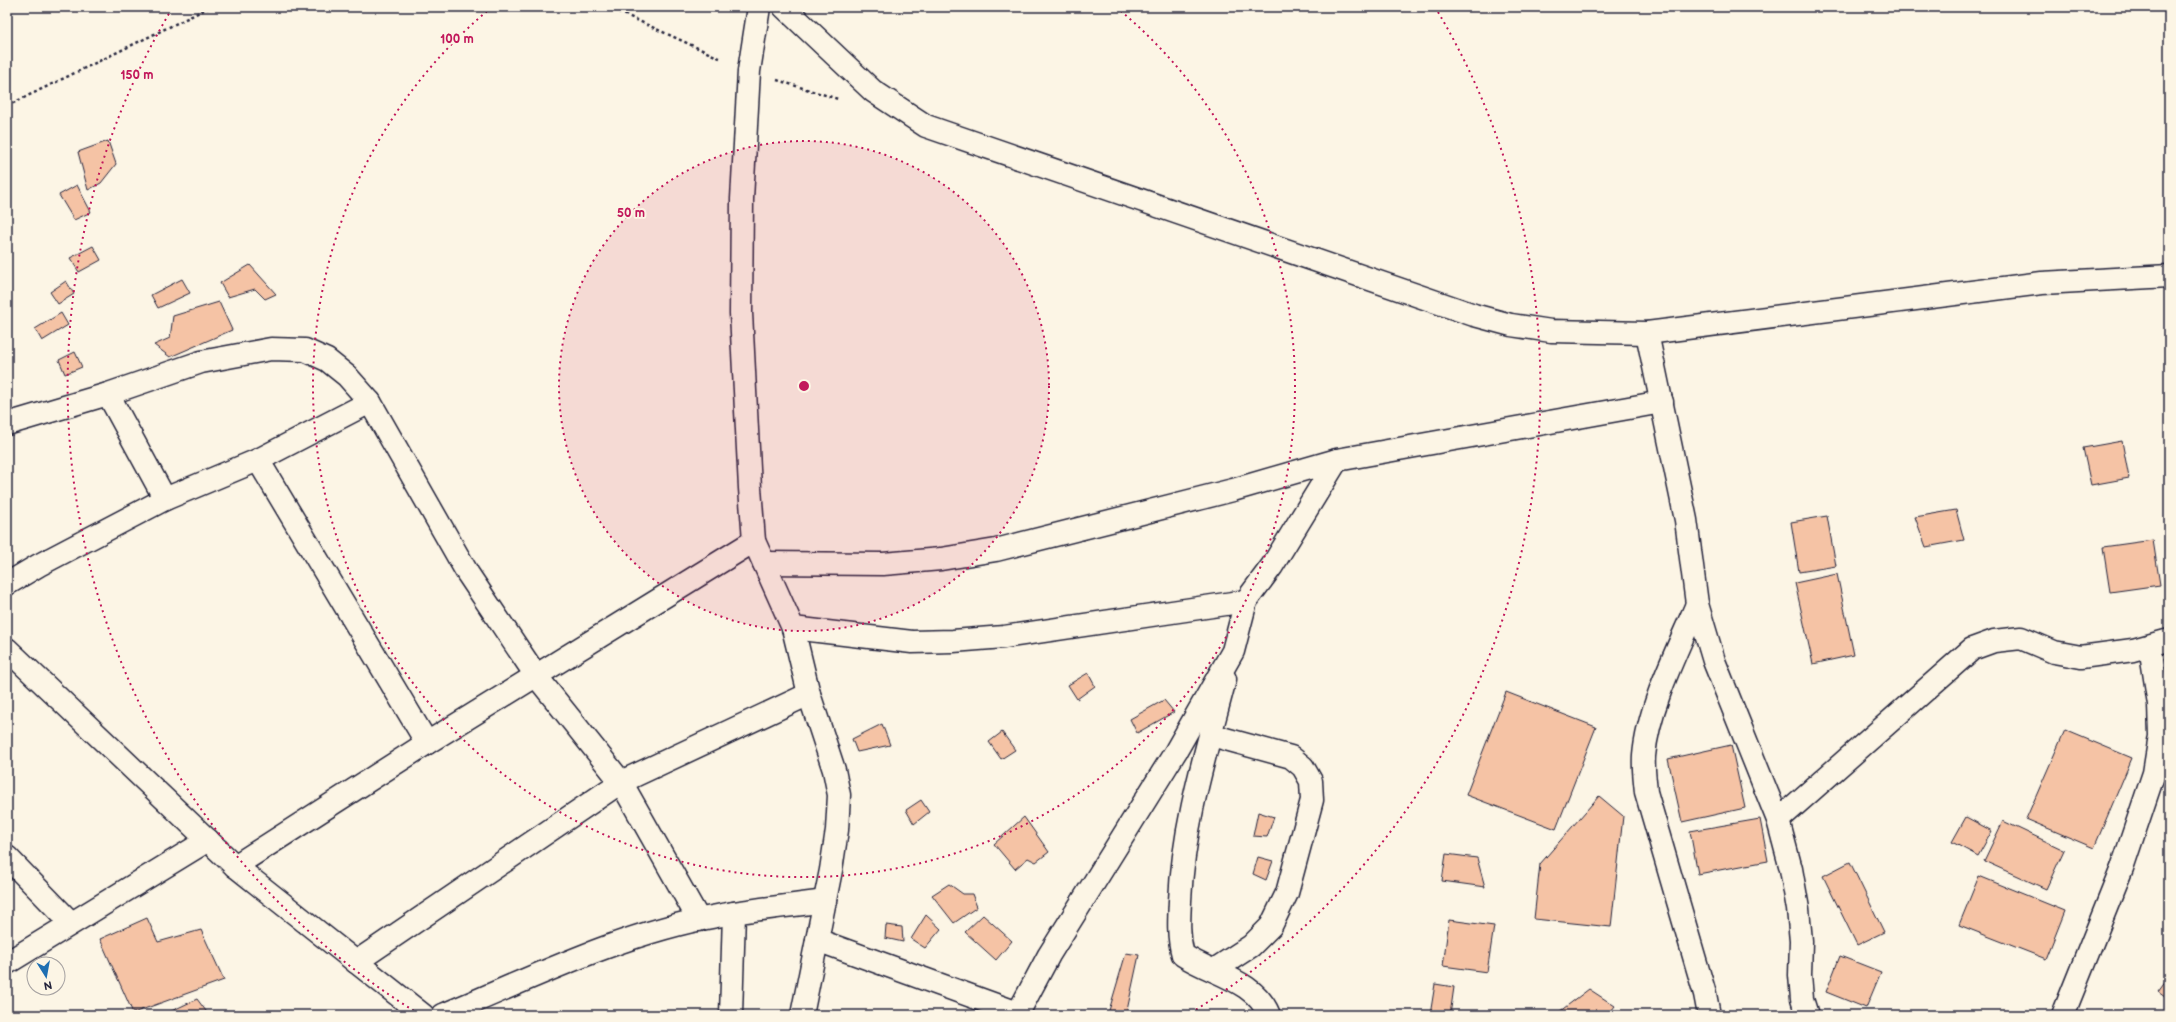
<svg xmlns="http://www.w3.org/2000/svg" width="2176" height="1022" viewBox="0 0 2176 1022" font-family="'Balsamiq Sans',sans-serif">
  <style>
    .building { fill: #f5c3a5; stroke: #22223b }
    .lines { fill: none; stroke-linecap: round; stroke-linejoin: round }
    .street-casing { stroke: #22223b; stroke-width: 25 }
    .path { stroke: #22223b; stroke-width: 2.5; stroke-dasharray: 3 3; stroke-linecap: butt }
    .street { stroke: #fcf5e5; stroke-width: 22 }
    .ring { fill: none; stroke: #c2185b; stroke-width: 2; stroke-dasharray: 2 4 }
    .centre { fill: #c2185b; stroke: #fcf5e5; stroke-width: 2 }
    .ring-label { font-size: 12px; text-anchor: middle; font-weight: bold; fill: #c2185b; stroke: #fcf5e5; stroke-width: 4; stroke-linejoin: round; paint-order: stroke }
  </style>
  <rect width="100%" height="100%" fill="#fcf5e5"/>
  <filter id="ink" filterUnits="userSpaceOnUse"><feTurbulence type="fractalNoise" baseFrequency=".025" numOctaves="2"/><feDisplacementMap in="SourceGraphic" scale="8" xChannelSelector="R" yChannelSelector="G"/><feConvolveMatrix kernelMatrix="1 2 1 2 8 2 1 2 1" color-interpolation-filters="sRGB"/></filter>
  <g filter="url(#ink)">
    <g class="building">
      <path d="M108,141L116,164L101,183L88,190L78,152Z"/>
      <path d="M77,185L91,212L74,220L59,195Z"/>
      <path d="M93,246L101,260L79,272L70,258Z"/>
      <path d="M250,265L276,294L265,299L255,289L228,297L220,283Z"/>
      <path d="M182,279L190,293L158,308L151,295Z"/>
      <path d="M66,281L74,294L58,304L50,292Z"/>
      <path d="M219,302L232,330L170,357L154,345L170,338L173,316Z"/>
      <path d="M61,313L68,325L42,341L35,329Z"/>
      <path d="M75,352L82,367L65,374L59,360Z"/>
      <path d="M2122,441L2129,478L2091,485L2083,448Z"/>
      <path d="M1956,510L1964,540L1926,547L1915,517Z"/>
      <path d="M1827,516L1836,566L1799,572L1791,522Z"/>
      <path d="M2153,540L2160,585L2110,592L2103,547Z"/>
      <path d="M1837,574L1854,655L1813,664L1795,583Z"/>
      <path d="M1088,673L1095,686L1077,699L1068,685Z"/>
      <path d="M1506,692L1596,727L1556,829L1466,795Z"/>
      <path d="M1164,700L1174,712L1137,733L1130,719Z"/>
      <path d="M882,724L890,745L857,752L852,739Z"/>
      <path d="M2065,730L2132,758L2094,848L2026,819Z"/>
      <path d="M1002,732L1015,750L1001,759L989,742Z"/>
      <path d="M1731,745L1745,808L1682,822L1668,759Z"/>
      <path d="M1599,796L1623,816L1611,927L1534,919L1540,864Z"/>
      <path d="M921,800L929,812L914,824L906,810Z"/>
      <path d="M1258,812L1274,817L1267,837L1253,836Z"/>
      <path d="M1024,817L1049,852L1036,862L1028,858L1015,869L994,844Z"/>
      <path d="M1966,817L1992,831L1978,856L1952,842Z"/>
      <path d="M1760,819L1768,861L1698,874L1690,831Z"/>
      <path d="M2003,821L2064,850L2046,889L1984,861Z"/>
      <path d="M1446,854L1477,858L1485,887L1442,881Z"/>
      <path d="M1258,857L1273,861L1266,880L1253,874Z"/>
      <path d="M1850,862L1884,932L1857,945L1823,876Z"/>
      <path d="M1979,876L2065,911L2046,959L1959,925Z"/>
      <path d="M949,884L963,894H972L977,907L954,923L932,895Z"/>
      <path d="M926,915L941,929L925,948L911,939Z"/>
      <path d="M983,915L1012,941L996,960L965,932Z"/>
      <path d="M147,918L158,942L201,930L224,980L133,1013L100,939Z"/>
      <path d="M1449,920L1494,926L1487,972L1443,966Z"/>
      <path d="M886,925L902,927L903,942L885,938Z"/>
      <path d="M1126,953L1139,955L1126,1015H1112L1108,1014Z"/>
      <path d="M1840,956L1881,972L1866,1008L1826,992Z"/>
      <path d="M2169,976V999L2158,991Z"/>
      <path d="M1435,984L1454,987L1450,1015H1430Z"/>
      <path d="M1589,989L1615,1006L1608,1015H1555Z"/>
      <path d="M197,999L209,1015H163Z"/>
    </g>
    <g class="lines">
      <g class="street-casing">
        <g id="street">
          <path d="M759,7L749,71L742,199L741,313L750,488L754,541L793,628L912,642L953,641L1004,637L1246,601"/>
          <path d="M784,7L873,91L926,126L1474,315L1511,325L1551,331L1647,333L2042,283L2169,276"/>
          <path d="M1647,333L1686,520L1697,604L1714,661L1778,820L1791,869L1798,909L1801,941L1800,975L1802,999L1807,1015"/>
          <path d="M108,394L165,499"/>
          <path d="M7,424L108,394L201,362L271,349L305,350L327,360L347,376L370,402"/>
          <path d="M258,460L427,743"/>
          <path d="M764,563L883,564L941,559L996,550L1233,490L1337,460L1662,402"/>
          <path d="M7,584L39,565L165,499L258,460L370,402L468,574L537,677L621,782L699,920"/>
          <path d="M1697,604C1678,649 1648,707 1644,756C1643,768 1645,780 1646,792L1705,994L1709,1015"/>
          <path d="M793,628L809,694L834,770L839,795L837,830L831,870L802,1015"/>
          <path d="M7,649L235,866L423,1015"/>
          <path d="M1225,679C1206,752 1183,825 1180,901C1179,920 1178,937 1183,955C1212,974 1255,980 1269,1015"/>
          <path d="M1211,735L1291,757L1303,767L1311,781L1312,800L1287,893L1271,926L1251,946L1214,970"/>
          <path d="M1778,820L1972,649L1994,641L2021,638L2054,652L2081,657L2133,650L2169,640"/>
          <path d="M7,857L71,923"/>
          <path d="M235,866L427,743L754,541"/>
          <path d="M817,940L1018,1013"/>
          <path d="M356,962L621,782L809,694"/>
          <path d="M7,963L208,840"/>
          <path d="M443,1015C532,978 622,933 717,916C752,909 789,906 825,901"/>
          <path d="M731,1015L734,913"/>
          <path d="M1017,1015L1049,955L1176,751L1233,651L1246,601L1272,566L1337,460"/>
          <path d="M2063,1015L2122,868L2154,773L2160,736L2159,704L2150,646"/>
        </g>
      </g>
      <g class="path">
        <path d="M608,7L722,59"/>
        <path d="M777,80L838,99"/>
        <path d="M7,106L210,7"/>
      </g>
      <use href="#street" class="street"/>
    </g>
  </g>
  <circle cx="804" cy="386" r="245" fill="#c2185b" fill-opacity=".12"/>
  <g class="ring">
    <circle cx="804" cy="386" r="245"/>
    <path d="M1116 7A491 491 0 1 1 492 7"/>
    <path d="M419 1014A736 736 0 0 1 170 12M1438 12A736 736 0 0 1 1189 1014"/>
  </g>
  <circle cx="804" cy="386" r="6" class="centre"/>
  <g class="ring-label">
    <text x="457" y="43">100 m</text>
    <text x="137" y="79">150 m</text>
    <text x="631" y="217">50 m</text>
  </g>
  <rect width="2176" height="1022" fill="none" stroke="#fcf5e5" stroke-width="24"/>
  <rect x="12" y="12" width="2152" height="998" fill="none" stroke="#22223b" stroke-width="1.5" filter="url(#ink)"/>
  <g transform="translate(46 976) rotate(169)"><circle r="19" fill="#fcf5e5" stroke="#a5a1a1"/>
  <path d="M0-3L7 15L0 10L-7 15Z" fill="#1f6fb2"/>
  <text y="-6" font-size="11" font-weight="bold" text-anchor="middle" fill="#22223b">N</text>
  </g>
</svg>
